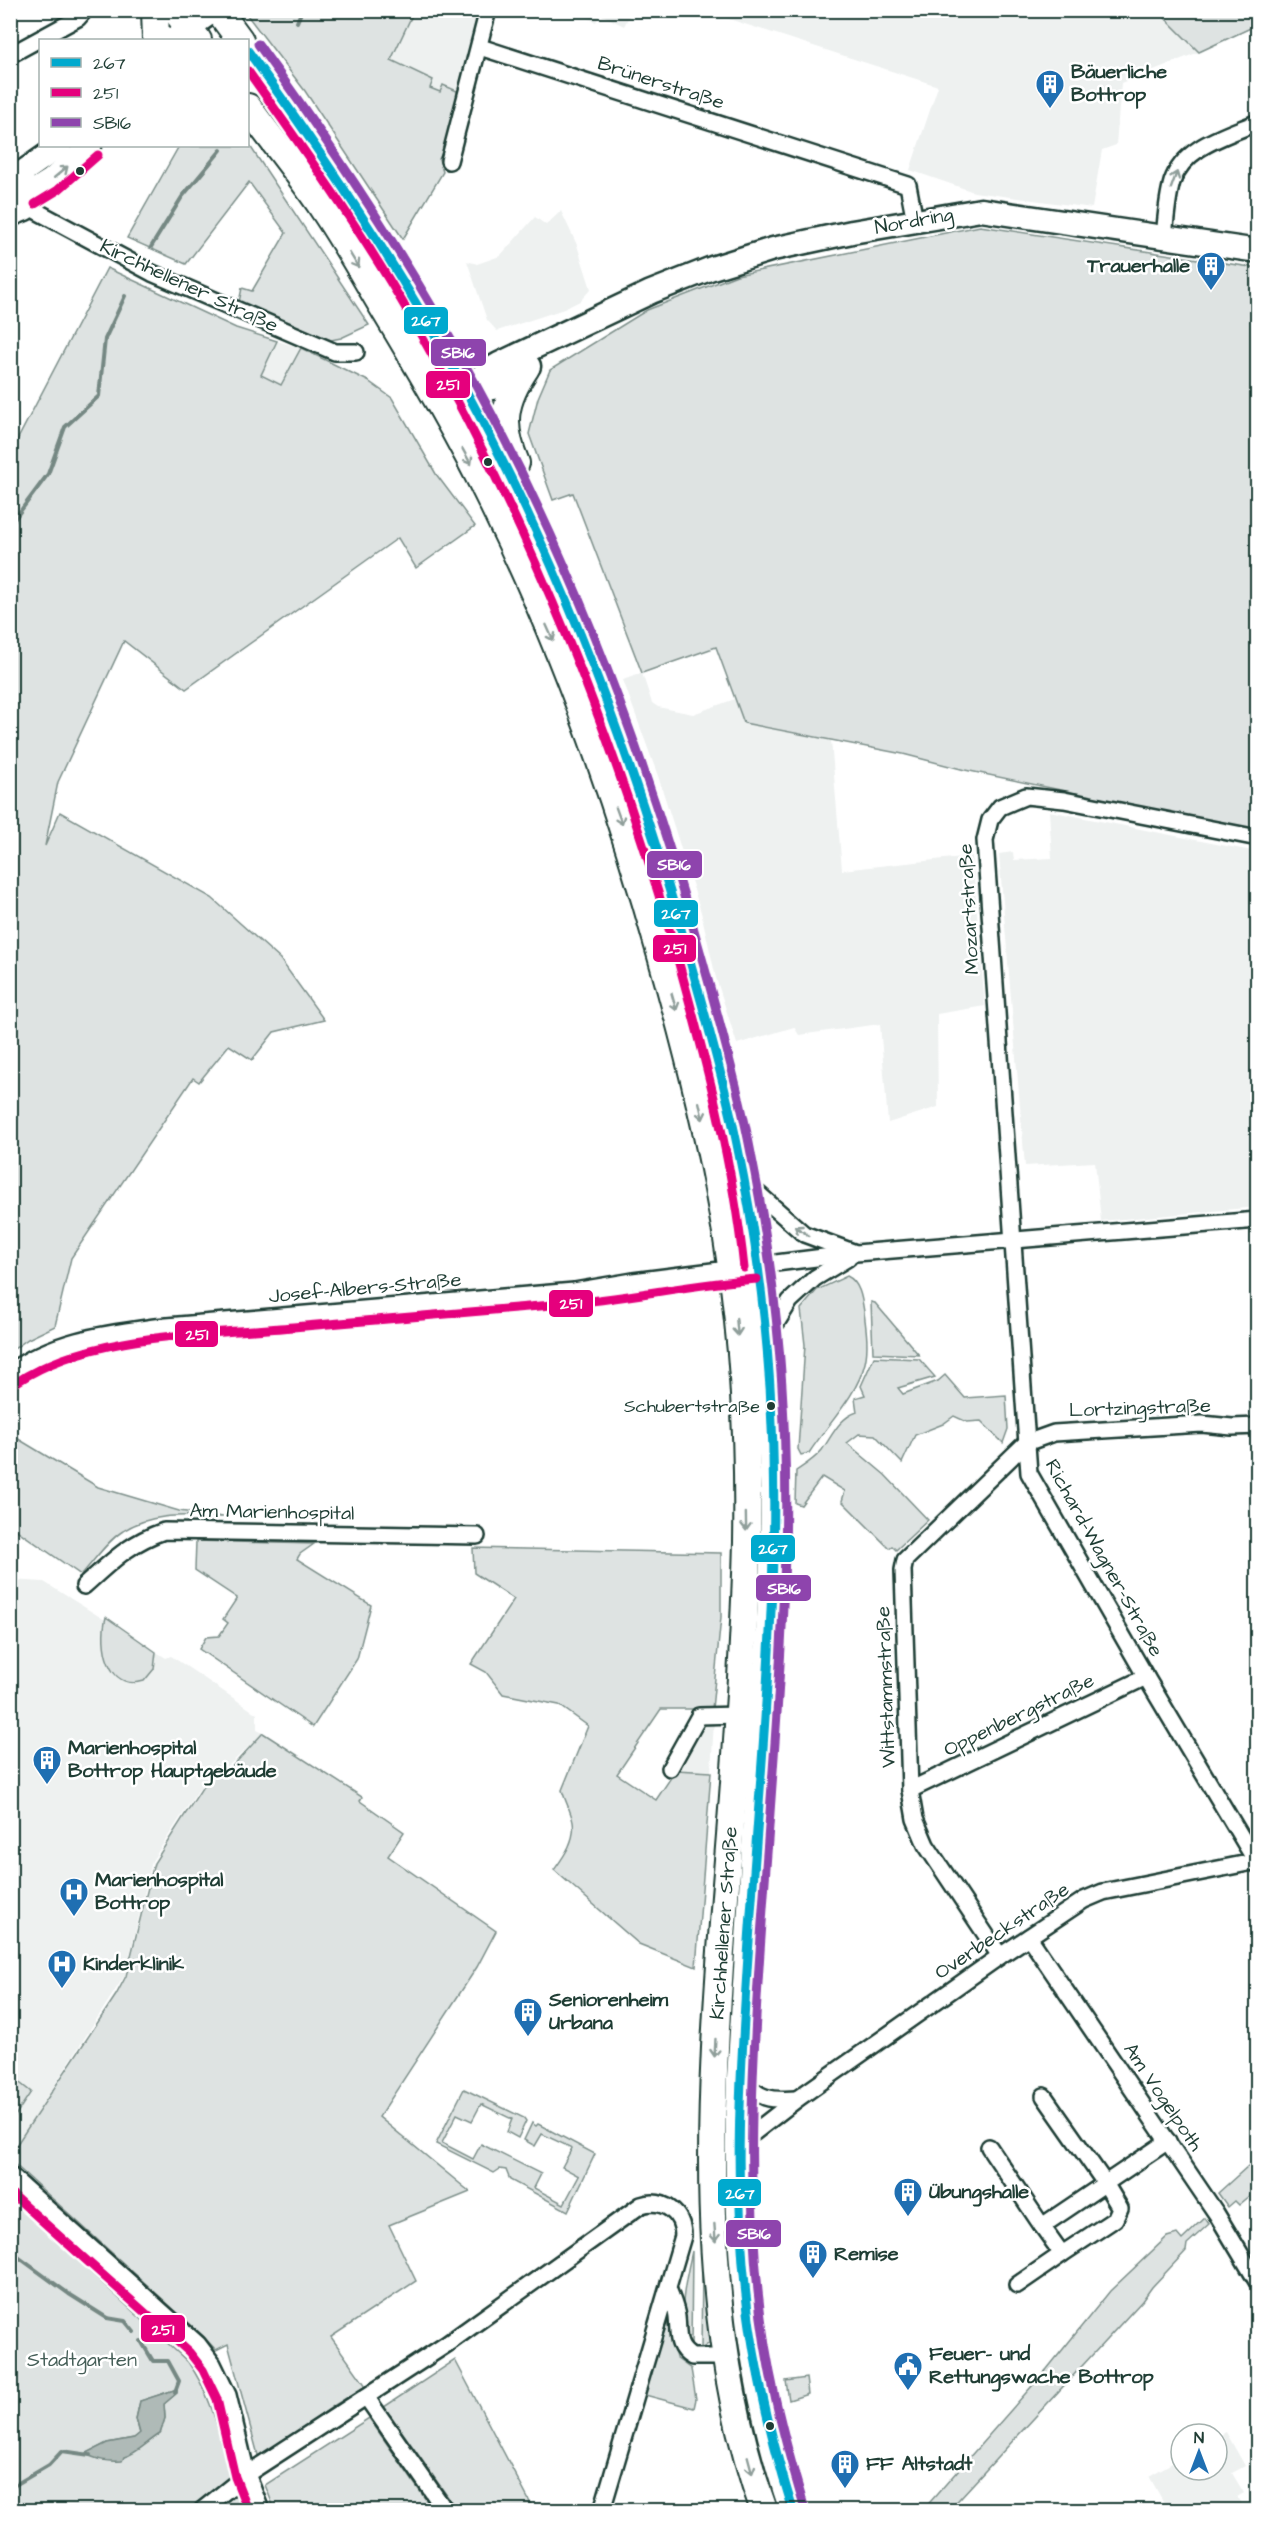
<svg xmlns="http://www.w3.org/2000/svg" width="1268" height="2521" viewBox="0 0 1268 2521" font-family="'Architects Daughter',sans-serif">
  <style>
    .built { fill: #eef1f0 }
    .green { fill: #dee3e2; stroke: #7e908b; stroke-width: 1.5; fill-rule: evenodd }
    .water { fill: #afbab7; stroke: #758883; stroke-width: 1.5 }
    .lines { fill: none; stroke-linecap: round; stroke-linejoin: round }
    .stream { stroke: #758883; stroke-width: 4 }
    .street-casing { stroke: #1f3d34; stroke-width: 20 }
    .secondary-casing { stroke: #1f3d34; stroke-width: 27 }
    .primary-casing { stroke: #1f3d34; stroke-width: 30 }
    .street { stroke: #fff; stroke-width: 15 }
    .secondary { stroke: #fff; stroke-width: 22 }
    .primary { stroke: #fff; stroke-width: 26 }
    .bus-1-casing { stroke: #fff; stroke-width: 14 }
    .bus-2-casing { stroke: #fff; stroke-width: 14 }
    .bus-3-casing { stroke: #fff; stroke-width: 14 }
    .bus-1 { stroke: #00a9ce; stroke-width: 9 }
    .bus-2 { stroke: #e5007d; stroke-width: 9 }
    .bus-3 { stroke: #8e44ad; stroke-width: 9 }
    .oneway { stroke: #8f9e9a }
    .bus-dot { fill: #1f3d34; stroke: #fff; stroke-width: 2 }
    .labels { text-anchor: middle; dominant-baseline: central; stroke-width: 5; stroke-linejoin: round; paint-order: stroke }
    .bus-label { font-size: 18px; fill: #1f3d34; stroke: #fff; text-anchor: end }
    .poi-label { font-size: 20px; font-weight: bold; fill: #1f3d34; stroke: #fff; text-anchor: start }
    .street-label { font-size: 20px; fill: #1f3d34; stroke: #fff }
    .park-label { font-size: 20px; fill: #455e57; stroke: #fff }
    .line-badge { stroke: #fff; stroke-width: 2 }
    .badge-label { font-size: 16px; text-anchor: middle; font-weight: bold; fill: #fff }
  </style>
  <rect width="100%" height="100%" fill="#fff"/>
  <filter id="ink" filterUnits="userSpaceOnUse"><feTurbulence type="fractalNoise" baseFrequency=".0167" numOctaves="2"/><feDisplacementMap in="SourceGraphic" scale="12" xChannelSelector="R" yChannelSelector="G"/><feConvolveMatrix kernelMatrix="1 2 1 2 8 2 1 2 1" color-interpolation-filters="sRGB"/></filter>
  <g filter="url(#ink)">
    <g class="built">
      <path d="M414,11H484L481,20H477L474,31L475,38L457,91L444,85L440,92L430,88L433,80L391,60Z"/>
      <path d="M572,11H632L624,26L600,14L596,22Z"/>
      <path d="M704,11H1158L1199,52L1121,83L1116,145L1102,150L1092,208L974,192L910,170L938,86Z"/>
      <path d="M561,211L577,245L591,289L580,301L564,309L497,331L487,320L467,261L477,264L500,256L535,217L546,225Z"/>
      <path d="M277,341L301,348L281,386L261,375Z"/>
      <path d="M642,673L652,703L658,707L693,714L735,699L744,723L831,740L842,870L972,856L985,1006L937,1014L938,1107L888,1123L880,1024L799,1035L794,1027L737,1044L716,978L701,912L658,776L623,680Z"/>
      <path d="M1049,811L1257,852V1207L1101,1221L1095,1162L1025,1166L999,854L1013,852L1014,860L1052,858Z"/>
      <path d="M11,1580L44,1582L166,1658L171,1656L257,1714V1730L263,1733L226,1768L216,1763L152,1861L125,1975L11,2153Z"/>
      <path d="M701,1721H714L711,1772L676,1770Z"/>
      <path d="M1226,2432L1245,2466L1232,2473L1244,2493L1237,2497L1245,2510H1168L1149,2476L1181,2458V2470H1217V2437Z"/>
    </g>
    <g class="green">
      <path d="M244,11H414L391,60L433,80L430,88L440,92L443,85L457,91V94L453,131L439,159L443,172L403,239L305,91Z"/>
      <path d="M1158,11H1257V25L1199,52Z"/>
      <path d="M248,143L369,325L341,338L331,340L239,302L242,288L252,291L286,233L249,182L186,264L127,238L179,146H248Z"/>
      <path d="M980,226L1257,268V831L965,770L903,754L744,723L716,647L642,673L573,493L553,500L529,434L538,398L550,370L647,310L737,275Z"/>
      <path d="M107,268L236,328L277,341L261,375L281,385L301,348L368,381L392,398L436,474L475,526L416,568L398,538L186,689L124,641L58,782L45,846L60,812L212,898L280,959L324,1020L274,1032L252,1060L229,1045L199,1082L193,1078L71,1258L55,1326L28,1339L11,1351V452Z"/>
      <path d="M847,1276C860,1282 862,1299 864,1312C866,1328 869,1347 865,1363C857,1396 827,1425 809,1453L801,1455L798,1449L805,1345L801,1309L817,1290Z"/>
      <path d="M871,1302L875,1303L919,1355L873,1353Z"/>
      <path d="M874,1357L919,1359L935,1377L898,1388L903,1394L938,1381L945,1375L965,1398L1006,1395L1008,1429L1003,1443L981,1421L967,1422L954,1416L943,1424L915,1435L902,1463L875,1435L859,1434L847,1443L885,1475L928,1520L896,1550L892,1546L889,1548L842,1501L845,1491L822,1477L801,1505L795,1503L796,1471C805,1465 815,1459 822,1450C832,1436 839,1418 857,1412L855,1398L865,1395L861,1386Z"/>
      <path d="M10,1434L98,1487L179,1511L223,1517C190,1516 153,1511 123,1531C107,1541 94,1561 81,1575L11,1526Z"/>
      <path d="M196,1541L314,1544L300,1554L297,1559L371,1605L357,1659L313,1727L199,1649L206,1637L219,1636L228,1623L223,1619L237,1598L195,1570Z"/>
      <path d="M473,1548L721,1553V1617L712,1709H661L617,1774L656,1800L676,1770L711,1772L696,1967L639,1944L554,1870C564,1856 576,1840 573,1822C571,1811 565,1801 562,1790L588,1726L559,1705L503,1694L486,1672L471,1664L514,1599L474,1573Z"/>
      <path d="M106,1617L156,1652L154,1669L144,1681C107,1692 99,1644 106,1617Z"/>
      <path d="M263,1733L362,1797L360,1801L404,1832L388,1856L496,1931L477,1967L379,2117L470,2192L389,2225L416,2281L331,2337L366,2386L335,2405L259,2459L228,2344L216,2350L202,2335L11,2161V2153L116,1995L126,1976L154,1863L216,1766L228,1771Z"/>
      <path d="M11,2076L31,2092L11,2122Z"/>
      <path d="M464,2089L524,2118L526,2121L518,2138L507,2132L512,2119L481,2104L472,2121L457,2114L442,2143L473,2159L481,2144L541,2174L534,2188L564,2204L579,2176L562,2167L572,2148L542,2134L535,2146L524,2140L532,2123L536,2126L538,2124L595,2154L568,2211L510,2180L506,2170L500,2169L494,2173L436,2144Z"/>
      <path d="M1257,2158V2190L1239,2205L1235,2201L1228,2207L1218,2193Z"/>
      <path d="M10,2198L188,2362C222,2410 220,2460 244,2510H11ZM177,2389V2393L164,2404L165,2418L160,2434L124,2457L86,2454L107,2443L134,2438L140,2434L136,2419L140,2401Z"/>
      <path d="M1205,2218L1209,2224L1187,2244L1186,2251L1152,2287L1142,2301L949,2510H923L1047,2369L1110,2291L1167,2237L1177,2234L1182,2240Z"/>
      <path d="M692,2251L691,2346C675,2321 686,2278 692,2251Z"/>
      <path d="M702,2271L711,2335V2342L701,2349Z"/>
      <path d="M667,2321L676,2358L691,2369L696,2399L694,2408L645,2395L659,2340Z"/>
      <path d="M455,2360L534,2510H457L391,2416L385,2414L381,2409Z"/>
      <path d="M806,2378L808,2394L789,2400L786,2381Z"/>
      <path d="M369,2418L433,2510H275L265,2485Z"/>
    </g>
    <path class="water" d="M177,2389V2393L164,2404L165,2418L160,2434C148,2441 137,2454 124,2457L122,2461C107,2462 98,2460 85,2454L107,2443L134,2438L140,2433L136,2419L140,2401Z"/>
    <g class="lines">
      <g class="stream">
        <path d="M297,22L302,10"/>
        <path d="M151,247L182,197L221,150"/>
        <path d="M10,525L48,474L65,427L99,396L105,339L125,296"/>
        <path d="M10,2251L69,2294L107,2318L125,2321L134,2332"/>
        <path d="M141,2341L153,2361H168L179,2381L175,2392"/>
        <path d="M10,2488L49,2465L62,2451L90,2455"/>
      </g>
      <g class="street-casing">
        <g id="street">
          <path d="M480,47L908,185L915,221"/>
          <path d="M10,55L78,18L85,10"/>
          <path d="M449,161L488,10"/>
          <path d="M27,206L152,273L335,352H356"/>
          <path d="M1164,237C1166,219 1167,199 1172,182C1184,146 1226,136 1258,122"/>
          <path d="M1258,838L1064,800L1026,796L1000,807L990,820L985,840L1029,1473L1146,1677L1258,1865"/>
          <path d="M745,1182L804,1234L853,1252"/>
          <path d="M765,1341L790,1301L815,1278L848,1258"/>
          <path d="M10,1372C53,1340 104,1334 155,1327L574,1291L633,1281L856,1253L1258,1220"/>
          <path d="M84,1586C111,1562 129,1543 164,1531L477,1536"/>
          <path d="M670,1768L699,1716L738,1715"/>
          <path d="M910,1790L1146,1677"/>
          <path d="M1029,1937L1216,2213L1258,2283"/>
          <path d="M1000,1956L926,1845L915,1819L910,1790L903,1570L905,1560L1026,1443L1054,1433L1202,1424L1232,1427L1258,1426"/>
          <path d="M740,2078C759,2099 770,2101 797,2099"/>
          <path d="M738,2145L797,2099L1000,1956L1084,1900L1103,1892L1258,1861"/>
          <path d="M989,2147L1042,2226L1168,2141"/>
          <path d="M10,2175L198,2344L213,2364L228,2395L247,2474L261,2510"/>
          <path d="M1042,2226L1062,2254L1115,2219L1120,2208L1105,2183L1044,2096"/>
          <path d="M1017,2285L1062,2254"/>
          <path d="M668,2288C671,2297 676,2307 677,2317C679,2334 675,2347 692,2357H727"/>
          <path d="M367,2398L445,2510"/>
          <path d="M202,2510L247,2474L447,2344L641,2205C664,2198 683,2213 683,2236L602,2510"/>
        </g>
      </g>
      <g class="secondary-casing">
        <g id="secondary">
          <path d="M171,40L215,10"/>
          <path d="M10,177L22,181L29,194L25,209L10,215"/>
          <path d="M14,178L60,146"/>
          <path d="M29,194L51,180L90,146"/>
          <path d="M465,391L492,388L529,366"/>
          <path d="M439,405L465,391L487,371L499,364L651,292L712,268L773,249L852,232L981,210L1258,251"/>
        </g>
      </g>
      <g class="primary-casing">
        <g id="primary">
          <path d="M155,10L156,40"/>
          <path d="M175,10L198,40"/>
          <path d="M218,10L240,40"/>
          <path d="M248,51C309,135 369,221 421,311C547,524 638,758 700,997C717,1060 735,1122 745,1186C760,1275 768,1364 772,1454C777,1543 769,1634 763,1723C755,1841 748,1960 740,2078C734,2224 745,2371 793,2510"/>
          <path d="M248,107C272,141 300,174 323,209C344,240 363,274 382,306C421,371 460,437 493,505C564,649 618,802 661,956C683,1033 703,1110 718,1189C741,1303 749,1426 747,1542C744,1660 735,1778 725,1896C710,2096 694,2318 764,2510"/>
          <path d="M516,463C500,425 503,402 526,368"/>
        </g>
      </g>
      <use href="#street" class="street"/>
      <use href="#secondary" class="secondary"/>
      <use href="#primary" class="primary"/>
      <g class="bus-1-casing">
        <path id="bus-1" d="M248,51C327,160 401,271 465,389C565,572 637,768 692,968C708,1026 725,1084 737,1144C765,1278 777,1420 773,1557C769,1695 756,1833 747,1971C740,2079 734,2187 746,2295C754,2369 771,2439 793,2510"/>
      </g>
      <g class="bus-2-casing">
        <g id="bus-2">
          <path d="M248,71C305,151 362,232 411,317C527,519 615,736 678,960C706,1061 733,1163 744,1268"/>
          <path d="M35,204L58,190L98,155"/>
          <path d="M17,1382C93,1332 205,1335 293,1327C383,1319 474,1312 564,1304C629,1298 692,1284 757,1279"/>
          <path d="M10,2192L189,2352L203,2370L217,2399L235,2477L248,2510"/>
        </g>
      </g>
      <g class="bus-3-casing">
        <path id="bus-3" d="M258,44C337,153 411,264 475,383C575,565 648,762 703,962C719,1020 736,1079 748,1138C776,1272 789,1414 785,1552C781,1690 768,1828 759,1967C752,2075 747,2182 758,2291C765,2365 783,2436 804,2506"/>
      </g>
      <use href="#bus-1" class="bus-1"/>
      <use href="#bus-2" class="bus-2"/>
      <use href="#bus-3" class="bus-3"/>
    </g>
    <defs><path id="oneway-shaft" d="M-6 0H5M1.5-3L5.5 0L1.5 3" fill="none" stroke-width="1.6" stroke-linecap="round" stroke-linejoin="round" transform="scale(1.5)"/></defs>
    <g class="oneway">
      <use href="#oneway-shaft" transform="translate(61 172) rotate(-40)"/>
      <use href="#oneway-shaft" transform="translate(1174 180) rotate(-70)"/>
      <use href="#oneway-shaft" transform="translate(354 260) rotate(59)"/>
      <use href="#oneway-shaft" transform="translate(467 457) rotate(61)"/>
      <use href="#oneway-shaft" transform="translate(550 633) rotate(66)"/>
      <use href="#oneway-shaft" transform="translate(619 816) rotate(70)"/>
      <use href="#oneway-shaft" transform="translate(674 1002) rotate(74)"/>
      <use href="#oneway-shaft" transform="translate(701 1111) rotate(78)"/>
      <use href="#oneway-shaft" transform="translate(802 1231) rotate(-147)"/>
      <use href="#oneway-shaft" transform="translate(737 1327) rotate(85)"/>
      <use href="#oneway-shaft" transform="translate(746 1522) rotate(89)"/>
      <use href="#oneway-shaft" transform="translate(715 2048) rotate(93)"/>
      <use href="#oneway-shaft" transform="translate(715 2233) rotate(86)"/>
      <use href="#oneway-shaft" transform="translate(750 2465) rotate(75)"/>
    </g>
  </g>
  <defs>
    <g id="building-pin" transform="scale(1.5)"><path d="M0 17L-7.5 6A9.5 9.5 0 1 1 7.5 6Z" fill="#1f6fb2" stroke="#fff"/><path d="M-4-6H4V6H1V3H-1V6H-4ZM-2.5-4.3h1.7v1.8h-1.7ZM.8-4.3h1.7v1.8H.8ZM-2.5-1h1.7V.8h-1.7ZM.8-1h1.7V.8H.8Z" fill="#fff"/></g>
    <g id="hospital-pin" transform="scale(1.5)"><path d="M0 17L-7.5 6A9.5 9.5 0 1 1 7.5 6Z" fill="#1f6fb2" stroke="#fff"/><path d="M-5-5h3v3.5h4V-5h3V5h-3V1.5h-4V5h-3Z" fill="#fff"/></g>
    <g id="civic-pin" transform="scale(1.5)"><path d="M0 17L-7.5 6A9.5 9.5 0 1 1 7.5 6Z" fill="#1f6fb2" stroke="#fff"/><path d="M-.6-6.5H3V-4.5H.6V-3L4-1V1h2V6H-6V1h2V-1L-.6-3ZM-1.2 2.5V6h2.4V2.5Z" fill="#fff"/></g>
  </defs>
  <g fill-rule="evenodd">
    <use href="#building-pin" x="1050" y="84"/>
    <use href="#building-pin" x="1211" y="266"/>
    <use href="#building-pin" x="47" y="1760"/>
    <use href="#hospital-pin" x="74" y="1892"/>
    <use href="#hospital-pin" x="62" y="1964"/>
    <use href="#building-pin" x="528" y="2012"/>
    <use href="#building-pin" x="908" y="2192"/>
    <use href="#building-pin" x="813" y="2254"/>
    <use href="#civic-pin" x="908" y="2366"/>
    <use href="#building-pin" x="845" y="2464"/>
  </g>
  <g class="bus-dot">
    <circle cx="80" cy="171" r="5"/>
    <circle cx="488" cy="462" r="5"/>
    <circle cx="771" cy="1406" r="5"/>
    <circle cx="770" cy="2426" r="5"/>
  </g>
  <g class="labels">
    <g class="bus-label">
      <text x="760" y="1406">Schubertstraße</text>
    </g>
    <g class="poi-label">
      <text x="1071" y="72">Bäuerliche<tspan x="1071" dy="23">Bottrop</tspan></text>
      <text x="1190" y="266" text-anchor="end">Trauerhalle</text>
      <text x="68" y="1748">Marienhospital<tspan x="68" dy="23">Bottrop Hauptgebäude</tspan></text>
      <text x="95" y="1880">Marienhospital<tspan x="95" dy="23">Bottrop</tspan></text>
      <text x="83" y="1964">Kinderklinik</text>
      <text x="549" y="2000">Seniorenheim<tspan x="549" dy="23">Urbana</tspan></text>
      <text x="929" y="2192">Übungshalle</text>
      <text x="834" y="2254">Remise</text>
      <text x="929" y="2354">Feuer- und<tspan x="929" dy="23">Rettungswache Bottrop</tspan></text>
      <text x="866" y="2464">FF Altstadt</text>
    </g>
    <g class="street-label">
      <text transform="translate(661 83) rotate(18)">Brünerstraße</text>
      <text transform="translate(914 221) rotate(-10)">Nordring</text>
      <text transform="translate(189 286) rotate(25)">Kirchhellener Straße</text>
      <text transform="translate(969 909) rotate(-93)">Mozartstraße</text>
      <text transform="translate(365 1288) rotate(-5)">Josef-Albers-Straße</text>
      <text transform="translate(1140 1408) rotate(-2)">Lortzingstraße</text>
      <text transform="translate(272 1512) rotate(1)">Am Marienhospital</text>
      <text transform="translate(1104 1558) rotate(61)">Richard-Wagner-Straße</text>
      <text transform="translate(886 1687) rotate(-92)">Wittstammstraße</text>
      <text transform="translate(1019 1715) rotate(-26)">Oppenbergstraße</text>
      <text transform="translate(724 1923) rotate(-86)">Kirchhellener Straße</text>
      <text transform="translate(1002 1931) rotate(-34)">Overbeckstraße</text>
      <text transform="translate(1163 2097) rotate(56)">Am Vogelpoth</text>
    </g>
    <g class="park-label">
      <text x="82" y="2360">Stadtgarten</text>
    </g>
  </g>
  <g class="line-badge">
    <rect x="403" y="306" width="46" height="29" rx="6" fill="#00a9ce"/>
    <rect x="430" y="338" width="57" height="29" rx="6" fill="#8e44ad"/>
    <rect x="425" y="370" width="46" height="29" rx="6" fill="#e5007d"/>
    <rect x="646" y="850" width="57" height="29" rx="6" fill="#8e44ad"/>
    <rect x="653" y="899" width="46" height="29" rx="6" fill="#00a9ce"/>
    <rect x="652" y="934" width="45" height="29" rx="6" fill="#e5007d"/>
    <rect x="548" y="1289" width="46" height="29" rx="6" fill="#e5007d"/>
    <rect x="174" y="1320" width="45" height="28" rx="6" fill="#e5007d"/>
    <rect x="750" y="1534" width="46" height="29" rx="6" fill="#00a9ce"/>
    <rect x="755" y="1574" width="57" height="28" rx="6" fill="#8e44ad"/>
    <rect x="717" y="2178" width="45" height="29" rx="6" fill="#00a9ce"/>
    <rect x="725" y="2219" width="57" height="29" rx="6" fill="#8e44ad"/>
    <rect x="140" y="2314" width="46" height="29" rx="6" fill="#e5007d"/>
  </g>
  <g class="badge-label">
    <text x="426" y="326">267</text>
    <text x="458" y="358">SB16</text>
    <text x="448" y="390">251</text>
    <text x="674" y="870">SB16</text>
    <text x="676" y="919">267</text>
    <text x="675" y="954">251</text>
    <text x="571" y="1309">251</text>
    <text x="197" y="1340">251</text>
    <text x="773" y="1554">267</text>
    <text x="784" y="1594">SB16</text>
    <text x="740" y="2199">267</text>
    <text x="754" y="2239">SB16</text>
    <text x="163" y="2335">251</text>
  </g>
  <rect width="1268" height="2521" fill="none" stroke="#fff" stroke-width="36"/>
  <rect x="18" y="18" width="1232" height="2485" fill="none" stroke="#1f3d34" stroke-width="2" filter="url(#ink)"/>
  <rect x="39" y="39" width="210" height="108" fill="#ffffff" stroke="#a5b1ae" stroke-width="1.5"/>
  <rect x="51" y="58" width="30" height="9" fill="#00a9ce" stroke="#a5b1ae" stroke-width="1.5"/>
  <text x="93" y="69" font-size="18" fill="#1f3d34">267</text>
  <rect x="51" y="88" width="30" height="9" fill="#e5007d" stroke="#a5b1ae" stroke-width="1.5"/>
  <text x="93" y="99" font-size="18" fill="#1f3d34">251</text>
  <rect x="51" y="118" width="30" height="9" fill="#8e44ad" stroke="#a5b1ae" stroke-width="1.5"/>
  <text x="93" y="129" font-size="18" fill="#1f3d34">SB16</text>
  <g transform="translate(1199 2452)"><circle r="28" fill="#ffffff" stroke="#a5b1ae" stroke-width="1.5"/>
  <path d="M0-4.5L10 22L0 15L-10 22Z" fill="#1f6fb2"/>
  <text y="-9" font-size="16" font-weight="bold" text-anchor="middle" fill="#1f3d34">N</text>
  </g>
</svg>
